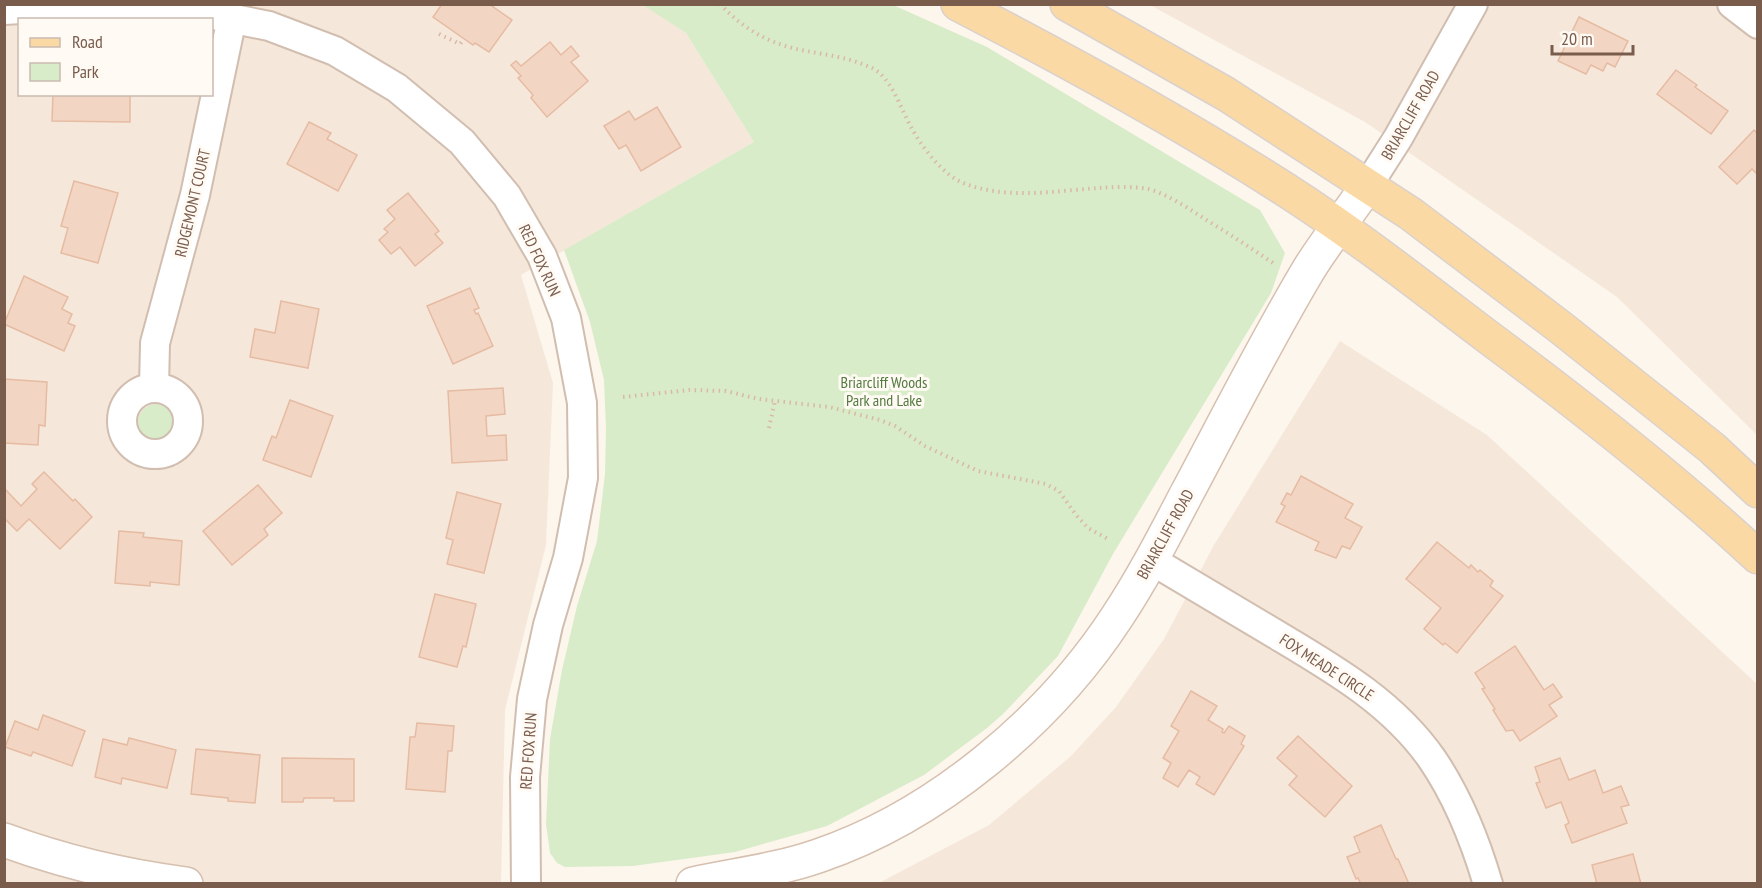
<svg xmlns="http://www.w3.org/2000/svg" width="1762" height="888" viewBox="0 0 1762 888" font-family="'PT Sans Narrow',sans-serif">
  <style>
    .residential { fill: #f5e8da; fill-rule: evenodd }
    .green { fill: #d8ecc9 }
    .building { fill: #f3d5c3; stroke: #e6bba3; stroke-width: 1.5 }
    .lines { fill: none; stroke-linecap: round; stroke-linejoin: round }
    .street-casing { stroke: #d1beb0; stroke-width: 32 }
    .secondary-casing { stroke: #d6c0b0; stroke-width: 36 }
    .primary-casing { stroke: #dad1cd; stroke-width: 36 }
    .path { stroke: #d9b8a5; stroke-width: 4; stroke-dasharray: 1.5 4.5; stroke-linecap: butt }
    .street { stroke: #fff; stroke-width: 28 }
    .secondary { stroke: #fff; stroke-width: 33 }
    .primary { stroke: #fbd9a5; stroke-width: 33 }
    .labels { text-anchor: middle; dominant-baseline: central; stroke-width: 6; stroke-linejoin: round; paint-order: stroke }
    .street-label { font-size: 16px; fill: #7a5c4d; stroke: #fffaf3 }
    .park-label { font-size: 16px; fill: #537a41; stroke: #fffaf3 }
  </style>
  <rect width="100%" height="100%" fill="#fdf6ec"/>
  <g class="residential">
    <path d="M643,4L686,33L754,142L521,275L553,383L546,545L505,710L501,883L5,884V5ZM20,20H212V94H20Z"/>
    <path d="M1150,5H1757V435L1617,297L1365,122Z"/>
    <path d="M1340,341L1487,435L1757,684V883L877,884L989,825L1070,757L1116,707L1164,639L1214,545Z"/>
  </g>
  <g class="green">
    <path d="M643,5H893L987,47L1260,210L1285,253L1271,293L1113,554L1058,656L1003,714L987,728L924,775L827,826L735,852L633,866L565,867L557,863L550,853L546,824L550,739L562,670L577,606L597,541L605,474L606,429L604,380L590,322L564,250L754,142L686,33Z"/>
    <circle cx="157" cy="423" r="19"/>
  </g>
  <g class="building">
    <path d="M442,4H489L512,20L489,52L475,43L473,45L433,17Z"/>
    <path d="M1579,17L1628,41L1615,67L1607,63L1603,71L1591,65L1586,74L1558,61Z"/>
    <path d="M550,42L561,55L571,46L579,56L571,62L588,81L547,117L531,98L533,95L518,78L521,76L511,65L516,61L521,66Z"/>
    <path d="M1676,70L1697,85L1695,87L1728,111L1711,134L1657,94Z"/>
    <path d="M53,94H130V122L52,121Z"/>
    <path d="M657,107L681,147L641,171L626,145L619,149L604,126L629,111L635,120Z"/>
    <path d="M309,122L331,133L327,139L357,155L338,191L287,164Z"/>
    <path d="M1754,130L1758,134V175L1752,169L1737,184L1719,167Z"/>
    <path d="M74,181L118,193L98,263L61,253L68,228L61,226Z"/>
    <path d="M408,193L439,231L435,234L443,243L415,266L400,247L391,254L379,240L388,232L384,229L395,219L387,210Z"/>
    <path d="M24,276L68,297L62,309L72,314L68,323L75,326L64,351L4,324Z"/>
    <path d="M470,288L479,308L474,310L476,314L478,313L493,346L453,364L427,306Z"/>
    <path d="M281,301L319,309L308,368L250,357L255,329L275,333Z"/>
    <path d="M4,379L47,382L45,426L39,425L38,445L4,443Z"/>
    <path d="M503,388L505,414L486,416L487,436L506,435L507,460L452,463L448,391Z"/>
    <path d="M290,400L333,416L311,477L263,460L272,436L276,438Z"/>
    <path d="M44,472L73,501L75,499L92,517L60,549L29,519L17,531L4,518V492L6,490L21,506L37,489L32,484Z"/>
    <path d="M1301,476L1353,504L1345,518L1362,527L1350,549L1342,546L1336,558L1315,550L1319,542L1276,522L1285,506L1281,504L1287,493L1291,495Z"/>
    <path d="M258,485L282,513L264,529L268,535L232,565L203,531Z"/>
    <path d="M457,492L501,504L484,573L447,564L453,540L446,538Z"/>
    <path d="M119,531L144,533L143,537L182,541L179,585L150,582V586L115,583Z"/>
    <path d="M1437,542L1469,568L1471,565L1478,572L1480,570L1493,581L1490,586L1503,596L1457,653L1445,643L1443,645L1424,629L1441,608L1406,579Z"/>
    <path d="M435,594L476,604L466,647L463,646L457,667L419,657Z"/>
    <path d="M1515,646L1544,690L1553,684L1562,697L1549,705L1557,716L1520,741L1513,730L1506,731L1493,710L1495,709L1482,689L1485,688L1475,673Z"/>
    <path d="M1191,691L1217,706L1208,720L1223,729L1222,732L1224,733L1229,726L1245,736L1241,744L1244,746L1214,795L1196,784L1200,777L1189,770L1178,787L1163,778L1171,763L1163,758L1179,731L1171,726Z"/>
    <path d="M43,715L85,731L72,766L33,752L31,756L5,747L15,721L38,730Z"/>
    <path d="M417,723L454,726L452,751H448L445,792L406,789L410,737H415Z"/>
    <path d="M1298,736L1352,786L1325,817L1289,785L1297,776L1277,758Z"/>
    <path d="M129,738L176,750L167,788L122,778L121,784L95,777L103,739L127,745Z"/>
    <path d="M196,749L260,755L255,803L228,801V798L191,794Z"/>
    <path d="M282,758L354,759V801H334V798H304L303,802H282Z"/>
    <path d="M1560,758L1569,780L1595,770L1603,793L1621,786L1629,805L1621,807L1627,823L1572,843L1565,825L1569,823L1561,802L1546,808L1536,783L1540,782L1535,767Z"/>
    <path d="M1381,825L1396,859H1398L1409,884H1361L1358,878L1356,879L1347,857L1360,852L1354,837Z"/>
    <path d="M1633,854L1641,884H1597L1592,865Z"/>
  </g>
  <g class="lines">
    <g class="street-casing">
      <g id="street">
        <path d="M1732,4L1758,24"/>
        <path d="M4,10L91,5L194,11L269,26L335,51L397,88L462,142L507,196L542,256L566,318L582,403L583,478L568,558L548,625L532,699L525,777L526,884"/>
        <path d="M1368,185L1398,138L1473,4"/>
        <circle cx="155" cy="421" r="33"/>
        <path d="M154,388L155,343L195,195L232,18"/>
        <path d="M1151,560C1193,585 1235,610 1277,635C1334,669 1393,703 1432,759C1458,797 1475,840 1488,884"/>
      </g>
    </g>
    <g class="secondary-casing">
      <g id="secondary">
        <path d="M4,840C64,862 123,876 186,884"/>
        <path d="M693,884C734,875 778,870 818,856C936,816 1049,721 1117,617C1143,578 1165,535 1187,493C1227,418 1266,341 1309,269C1327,240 1349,213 1368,185"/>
      </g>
    </g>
    <g class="primary-casing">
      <g id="primary">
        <path d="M958,4C1070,62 1180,122 1286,190C1356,235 1422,287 1488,337C1581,406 1673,478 1758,557"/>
        <path d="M1067,4L1226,94L1411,214L1560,327L1712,448L1758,491"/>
      </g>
    </g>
    <g class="path">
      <path d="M720,4C744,30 772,45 806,51C828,55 851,58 872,68C891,77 901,109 911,127C922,147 942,174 963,183C1006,200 1054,191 1098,188C1114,187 1133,186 1148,189C1170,195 1189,209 1208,221C1231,235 1254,250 1276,265"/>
      <path d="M439,34L460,44L464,39"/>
      <path d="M623,397L689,390L726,391L759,399L829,407L880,420L895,426L925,446L978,471L1046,484L1059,491L1076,515L1088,528L1110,540"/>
      <path d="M769,428L775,401"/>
    </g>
    <use href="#street" class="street"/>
    <use href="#secondary" class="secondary"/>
    <use href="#primary" class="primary"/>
  </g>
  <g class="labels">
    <g class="street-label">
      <text transform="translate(1410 115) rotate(-60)">BRIARCLIFF ROAD</text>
      <text transform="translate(192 203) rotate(-77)">RIDGEMONT COURT</text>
      <text transform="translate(540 260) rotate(65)">RED FOX RUN</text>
      <text transform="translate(1165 534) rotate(-61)">BRIARCLIFF ROAD</text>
      <text transform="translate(1327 667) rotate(33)">FOX MEADE CIRCLE</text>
      <text transform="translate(528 751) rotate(-86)">RED FOX RUN</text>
    </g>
    <g class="park-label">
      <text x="884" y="382">Briarcliff Woods<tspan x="884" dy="18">Park and Lake</tspan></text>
    </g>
  </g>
  <rect width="1762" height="888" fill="none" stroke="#7a5c4d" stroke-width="12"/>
  <rect x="18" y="18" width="195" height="78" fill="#fffaf3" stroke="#cabbb1" stroke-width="1.5"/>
  <rect x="30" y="38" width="30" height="9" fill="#fbd9a5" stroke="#cabbb1" stroke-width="1.5"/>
  <text x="72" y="48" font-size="18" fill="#7a5c4d">Road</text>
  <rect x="30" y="63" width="30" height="18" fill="#d8ecc9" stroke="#cabbb1" stroke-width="1.5"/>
  <text x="72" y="78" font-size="18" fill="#7a5c4d">Park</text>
  <path d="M1552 45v9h81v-9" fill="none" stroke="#7a5c4d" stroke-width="3"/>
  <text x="1561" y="45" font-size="18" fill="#7a5c4d" stroke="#fffaf3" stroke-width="4.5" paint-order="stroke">20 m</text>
</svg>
